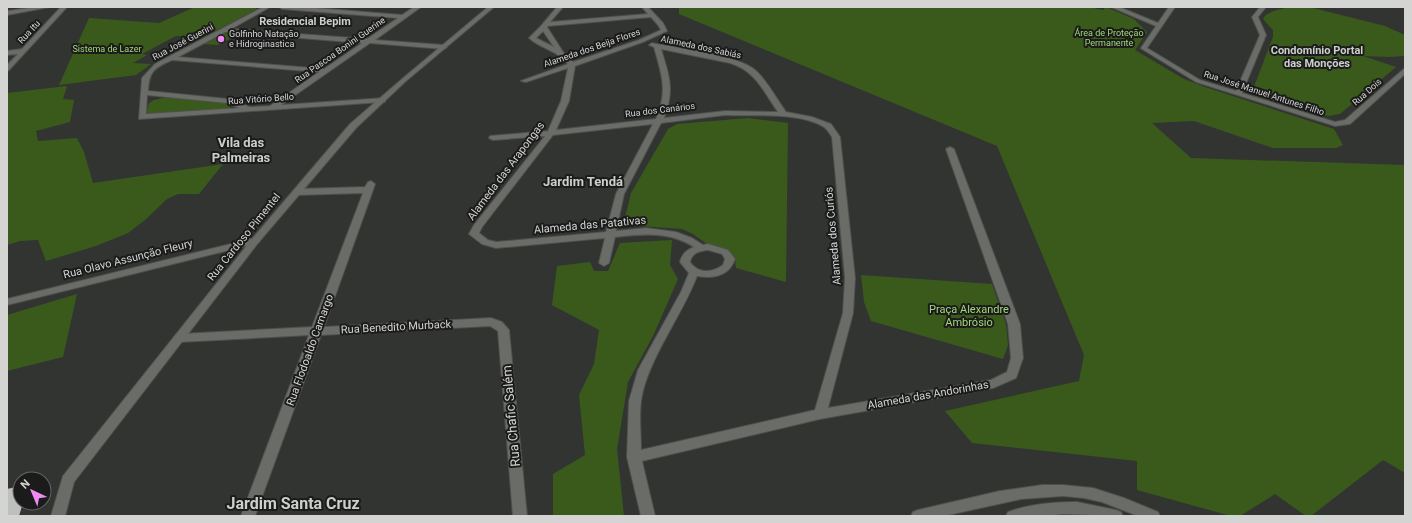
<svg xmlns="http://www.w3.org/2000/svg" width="1412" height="523" viewBox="0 0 1412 523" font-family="Roboto,sans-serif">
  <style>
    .green { fill: #3a5a1c }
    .building { fill: #bdc0bc }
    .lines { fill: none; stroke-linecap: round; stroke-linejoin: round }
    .minor-casing { stroke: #4e504d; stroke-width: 2 }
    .tertiary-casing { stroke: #4e504d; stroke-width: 2 }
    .secondary-casing { stroke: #4e504d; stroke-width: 2 }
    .minor { fill: #6a6c68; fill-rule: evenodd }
    .tertiary { fill: #6a6c68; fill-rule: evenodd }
    .secondary { fill: #6a6c68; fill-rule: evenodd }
    .poi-dot { fill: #f08bf5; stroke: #1a1b1a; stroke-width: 1.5 }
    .labels { text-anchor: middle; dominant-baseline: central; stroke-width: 4; stroke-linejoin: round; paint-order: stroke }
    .far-street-label { font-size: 9px; fill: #d4d5d3; stroke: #1a1b1a }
    .far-park-label { font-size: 9px; fill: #a3d879; stroke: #1a1b1a }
    .far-poi-label { font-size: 9px; fill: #d4d5d3; stroke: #1a1b1a; text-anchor: start }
    .far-quarter-label { font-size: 11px; font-weight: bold; fill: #cccfcb; stroke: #1a1b1a }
    .street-label { font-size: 11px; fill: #d4d5d3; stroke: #1a1b1a }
    .park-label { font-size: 11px; fill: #a3d879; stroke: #1a1b1a }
    .quarter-label { font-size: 13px; font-weight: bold; fill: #cccfcb; stroke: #1a1b1a }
    .near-street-label { font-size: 13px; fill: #d4d5d3; stroke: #1a1b1a }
    .near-quarter-label { font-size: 16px; font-weight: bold; fill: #cccfcb; stroke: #1a1b1a }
  </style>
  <rect width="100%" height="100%" fill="#323431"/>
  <g class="green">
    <path d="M195,7H254L257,9L202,38L176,36L142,54L147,55L133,63L151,64L136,75L59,85L89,18L159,23Z"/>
    <path d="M679,7H1089L1103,10L1106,7L1134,19L1147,32L1135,50L1184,79L1205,87L1334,129L1343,145L1336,148H1273L1194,121L1152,123L1191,158L1405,165V473L1383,460L1311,516H1306L1275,494L1240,516H1231L1137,490V461L972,443L945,411L1079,381L1084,355L997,146L679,14Z"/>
    <path d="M1290,7H1309L1385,26L1405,35V56L1389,57L1363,56L1396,67L1340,114L1328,116L1256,96L1252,92L1273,37V30L1263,19C1266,11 1282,9 1290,7Z"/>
    <path d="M223,33L239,34L218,45L203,44Z"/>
    <path d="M67,86L63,99L74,100L70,122L36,131L38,141L77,138L84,152L93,183L223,164L199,194H178L167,199L145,220L128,233L96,246L46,261L38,240L20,241L7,245V93Z"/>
    <path d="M167,97L228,103L230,105V107L229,109L148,115L146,114L149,103L154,100Z"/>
    <path d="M748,118L788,123L786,282L736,268L735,259L721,249L707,244L693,234L682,229L640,226L629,223L625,218L631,193L668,129L677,124Z"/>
    <path d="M672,240L670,265L678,279L653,336L628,382L617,449L624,516H553V474L585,455L579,395L594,364L599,330L552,305L557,266L590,262L594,271H608L620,243Z"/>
    <path d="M861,275L992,284L1006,324L1008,345L1003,359L871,321L864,302Z"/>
    <path d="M77,294L63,357L7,371V315Z"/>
  </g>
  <path class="building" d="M20,486V503H23L19,516H7V489Z"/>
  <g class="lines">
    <g class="minor-casing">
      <g id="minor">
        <path d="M36,7H50L7,15V11Z"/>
        <path d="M61,7H67L9,70L7,71V65L18,54L7,55V51L22,49Z"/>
        <path d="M263,7H270L231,29L367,39L398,18L282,9L279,7H303L402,15L414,7H421L375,40L444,45L447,47L444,49L370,43L281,105L385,98V102H382L139,119L142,78L155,64ZM225,32H226L362,43L324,69L178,57ZM172,60L319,72L270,106L250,107L228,99L148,91C149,71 154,68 172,60ZM147,95L227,103L239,108L146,114Z"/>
        <path d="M557,7H563L550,22L648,14L642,7H648L663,23L667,31L643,42L575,66L569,101L556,130L656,119C668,90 662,76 654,47L649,45L652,43C676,48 738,55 755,70C765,78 778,101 786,112L812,117L831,124L840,137L855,278L853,313L828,408L991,380L1007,372L1011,358L1008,324L946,149L950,147L954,149L1020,324L1023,358L1016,378L993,388L820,419L642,461L655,516H641L627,457L629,401L638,370L681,292L689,273L680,262C682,254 686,250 694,247C669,231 643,234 615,237L609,263L604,266L599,263L605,238L496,248L482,244L469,234L474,225L545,136L493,140L489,138L490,136L548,131L561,101L568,68L526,82L521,81L568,64C557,50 541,49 529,38L541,26ZM651,17L658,25L661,30L639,40L573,62L563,52L547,27L548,26ZM543,31L554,47L536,38ZM661,49L730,63C756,71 763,91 778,112L725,111L664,118C675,90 669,75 661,49ZM725,115C753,116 800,112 824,127C827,129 830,134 832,137L845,278L843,313L815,410L641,450C641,434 639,417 641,401C647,360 682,316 697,276C714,279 729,276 735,259L728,250L708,244L703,245L692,238L676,232L646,228L616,231L624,194L661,123ZM653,124L616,194L606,232L496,242L488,240L479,233L482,227L553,135ZM708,250L722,254L725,259L723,265C712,273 698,274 690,262C692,253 699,251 708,250Z"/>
        <path d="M1111,7H1119L1158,23L1169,7H1175L1147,48L1200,80L1236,91L1260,35L1252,17L1260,7H1266L1258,17L1266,35L1242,93L1335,122L1345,120L1405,68V74L1350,124L1335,126L1196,82L1142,49L1141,48L1156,26Z"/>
        <path d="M371,181L375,184L373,190L324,327L491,318L502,322L509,330L527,516H513L498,331L490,326L321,335L255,516H241L309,335L180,342L176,341L174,338L176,335L180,334L312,327L363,193L297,195L293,192L297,189L365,187L368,182Z"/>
        <path d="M255,238L258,239L260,241L258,243L7,305V299Z"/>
      </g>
    </g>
    <g class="tertiary-casing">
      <path id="tertiary" d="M488,7H494L406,81L356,128L258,243L74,482L65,516H51L63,476L252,239L350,124L402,79Z"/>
    </g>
    <g class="secondary-casing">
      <g id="secondary">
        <path d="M1042,485H1063L1093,488L1124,498L1158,512L1160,516H1138L1102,502L1084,498L1063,496L1021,499L944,516H911L913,512L918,510L1000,491Z"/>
        <path d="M1077,502L1116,510L1121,512L1123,516L1064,514L1043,516H1006L1008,512C1029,504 1054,502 1077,502Z"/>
      </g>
    </g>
    <use href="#minor" class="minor"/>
    <use href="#tertiary" class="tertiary"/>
    <use href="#secondary" class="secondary"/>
  </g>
  <circle class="poi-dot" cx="221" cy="39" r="4"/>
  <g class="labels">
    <g class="far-street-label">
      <text transform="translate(29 32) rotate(-47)">Rua Itu</text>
      <text transform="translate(183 42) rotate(-28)">Rua José Guerini</text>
      <text transform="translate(701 47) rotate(12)">Alameda dos Sabiás</text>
      <text transform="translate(592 48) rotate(-19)">Alameda dos Beija Flores</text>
      <text transform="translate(340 50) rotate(-35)">Rua Pascoa Bonini Guerine</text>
      <text transform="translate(1367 92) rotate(-42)">Rua Dois</text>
      <text transform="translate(1264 93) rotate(18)">Rua José Manuel Antunes Filho</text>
      <text transform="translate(261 99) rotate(-4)">Rua Vitório Bello</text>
      <text transform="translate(660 110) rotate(-7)">Rua dos Canários</text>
    </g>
    <g class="far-park-label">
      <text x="1109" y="33">Área de Proteção<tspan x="1109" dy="10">Permanente</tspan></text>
      <text x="107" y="49">Sistema de Lazer</text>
    </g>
    <g class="far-poi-label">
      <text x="229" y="34">Golfinho Natação<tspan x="229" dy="10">e Hidroginastica</tspan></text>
    </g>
    <g class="far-quarter-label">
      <text x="305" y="21">Residencial Bepim</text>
      <text x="1317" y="50">Condomínio Portal<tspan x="1317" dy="13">das Monções</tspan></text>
    </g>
    <g class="street-label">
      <text transform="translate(506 171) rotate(-53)">Alameda das Arapongas</text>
      <text transform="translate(590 225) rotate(-5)">Alameda das Patativas</text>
      <text transform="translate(833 236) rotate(-95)">Alameda dos Curiós</text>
      <text transform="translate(244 237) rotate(-51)">Rua Cardoso Pimentel</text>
      <text transform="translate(128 259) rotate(-14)">Rua Olavo Assunção Fleury</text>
      <text transform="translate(396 327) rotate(-3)">Rua Benedito Murback</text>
      <text transform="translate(310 350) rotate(-70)">Rua Flodoaldo Camargo</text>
      <text transform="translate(928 395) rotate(-10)">Alameda das Andorinhas</text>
    </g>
    <g class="park-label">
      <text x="969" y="309">Praça Alexandre<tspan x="969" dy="13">Ambrósio</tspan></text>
    </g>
    <g class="quarter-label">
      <text x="241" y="142">Vila das<tspan x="241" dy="15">Palmeiras</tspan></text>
      <text x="583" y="181">Jardim Tendá</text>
    </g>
    <g class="near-street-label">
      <text transform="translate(511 416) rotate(-95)">Rua Chafic Salém</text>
    </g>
    <g class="near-quarter-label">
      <text x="293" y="503">Jardim Santa Cruz</text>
    </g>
  </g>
  <rect width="1412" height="523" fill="none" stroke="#d4d5d3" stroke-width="16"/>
  <g transform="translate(32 491) rotate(316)"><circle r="19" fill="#1a1b1a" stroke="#646564"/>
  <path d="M0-3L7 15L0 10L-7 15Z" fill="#f08bf5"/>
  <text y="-6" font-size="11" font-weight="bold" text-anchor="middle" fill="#d4d5d3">N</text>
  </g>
</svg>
